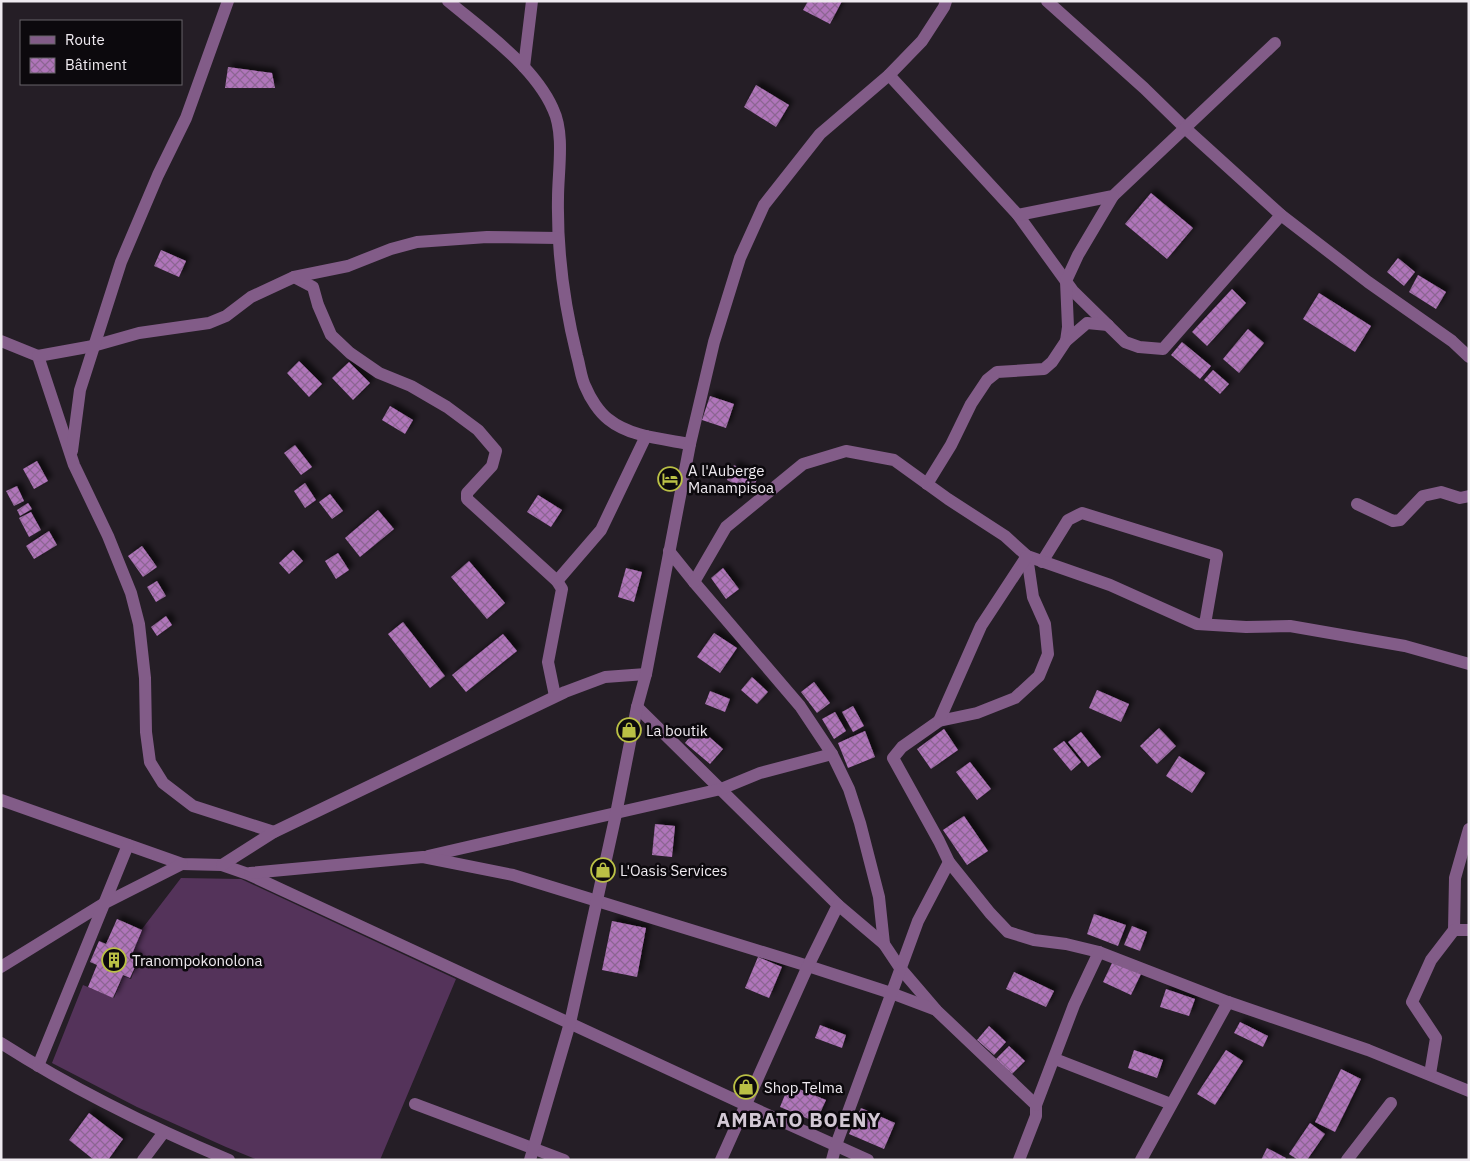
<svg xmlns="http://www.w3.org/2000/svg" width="1470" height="1161" viewBox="0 0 1470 1161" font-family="'IBM Plex Sans',sans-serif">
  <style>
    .pitch { fill: #54335a }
    .building { fill: url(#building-cross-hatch); filter: url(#shadow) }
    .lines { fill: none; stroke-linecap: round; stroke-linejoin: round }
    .minor { stroke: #825c88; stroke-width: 12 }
    .tertiary { stroke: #825c88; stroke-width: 12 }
    .labels { text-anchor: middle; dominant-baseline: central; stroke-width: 5; stroke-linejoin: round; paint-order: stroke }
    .poi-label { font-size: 15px; fill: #efeaf0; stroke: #0c090d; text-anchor: start }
    .district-label { font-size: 20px; font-weight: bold; letter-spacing: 1px; fill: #d2c8d4; stroke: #0c090d }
  </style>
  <defs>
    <pattern id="building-cross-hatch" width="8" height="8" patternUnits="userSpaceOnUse" patternTransform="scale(1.25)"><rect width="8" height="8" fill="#b075ba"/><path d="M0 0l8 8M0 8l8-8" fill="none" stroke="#8c6592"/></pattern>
    <filter id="shadow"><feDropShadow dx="4.5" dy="-4.5" stdDeviation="2.5" flood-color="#0009"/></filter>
  </defs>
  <rect width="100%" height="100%" fill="#251e26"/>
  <path class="pitch" d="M181,878L241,879L456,979L380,1160H258L226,1147L137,1107L52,1063L83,985L114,998L123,976L131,979L139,958L132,954L142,929Z"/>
  <g class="building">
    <path d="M808,1H842L830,24L803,10Z"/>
    <path d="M228,67L272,73L275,88H225Z"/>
    <path d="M756,85L789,105L776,127L744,107Z"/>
    <path d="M1151,193L1193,228L1167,259L1125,224Z"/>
    <path d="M161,250L186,261L179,277L154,266Z"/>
    <path d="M1398,258L1415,272L1404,286L1387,272Z"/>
    <path d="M1418,275L1446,292L1436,309L1409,292Z"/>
    <path d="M1232,289L1246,303L1207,346L1192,332Z"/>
    <path d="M1319,293L1371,326L1355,352L1303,319Z"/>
    <path d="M1248,329L1264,343L1239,373L1223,359Z"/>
    <path d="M1182,342L1211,366L1200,379L1171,355Z"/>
    <path d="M299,361L322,384L309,397L287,373Z"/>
    <path d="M349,362L370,383L353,400L332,378Z"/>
    <path d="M1213,370L1229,384L1220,394L1204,380Z"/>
    <path d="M710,396L734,404L726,428L702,420Z"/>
    <path d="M390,406L413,420L405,434L382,420Z"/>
    <path d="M295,445L312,467L301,475L284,453Z"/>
    <path d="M37,461L48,481L34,489L23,469Z"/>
    <path d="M734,465L758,477L751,492L727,480Z"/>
    <path d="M305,483L316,500L305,508L294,491Z"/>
    <path d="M17,486L24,501L14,506L6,491Z"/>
    <path d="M330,494L343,511L332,519L319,502Z"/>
    <path d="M538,495L562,510L551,527L527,512Z"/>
    <path d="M28,503L32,509L20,516L17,510Z"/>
    <path d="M378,510L394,529L360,557L345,538Z"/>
    <path d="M31,512L41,530L29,537L19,518Z"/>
    <path d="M49,531L57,545L34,559L26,546Z"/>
    <path d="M142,546L157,567L143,577L128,556Z"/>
    <path d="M293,550L303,561L289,574L279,563Z"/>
    <path d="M338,553L349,570L336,579L325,561Z"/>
    <path d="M469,561L505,603L487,619L451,577Z"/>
    <path d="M626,568L642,572L634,602L618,597Z"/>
    <path d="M723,568L739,589L726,599L711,578Z"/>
    <path d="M157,581L166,596L156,602L147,587Z"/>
    <path d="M166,616L172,625L157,636L151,627Z"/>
    <path d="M403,622L445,676L430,688L388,634Z"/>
    <path d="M714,633L737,648L720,673L697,657Z"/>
    <path d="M503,634L517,651L466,692L452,675Z"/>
    <path d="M752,677L768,692L757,704L741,690Z"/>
    <path d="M814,682L830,703L817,713L801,692Z"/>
    <path d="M1097,690L1129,704L1121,722L1089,708Z"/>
    <path d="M710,691L730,699L725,712L705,704Z"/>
    <path d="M853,706L864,726L853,732L842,712Z"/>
    <path d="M835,712L846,731L834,739L822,719Z"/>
    <path d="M698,727L723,749L710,764L685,743Z"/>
    <path d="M1159,728L1176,746L1157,764L1140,746Z"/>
    <path d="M944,729L958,750L931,769L917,749Z"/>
    <path d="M865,731L875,757L848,768L838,743Z"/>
    <path d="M1081,732L1101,757L1088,767L1068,742Z"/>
    <path d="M1064,741L1081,762L1071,771L1053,749Z"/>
    <path d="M1179,756L1205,773L1192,793L1166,776Z"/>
    <path d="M970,762L991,789L977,800L956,772Z"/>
    <path d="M964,816L988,851L967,865L943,830Z"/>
    <path d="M655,824L675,826L672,857L652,855Z"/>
    <path d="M1094,914L1126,925L1118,946L1087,934Z"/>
    <path d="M117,919L142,930L132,954L139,958L130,978L123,975L113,998L88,987L97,965L90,962L99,941L106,944Z"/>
    <path d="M612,921L646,928L637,977L602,970Z"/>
    <path d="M1132,926L1147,932L1140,951L1124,945Z"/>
    <path d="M758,957L782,967L769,998L745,988Z"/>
    <path d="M1113,961L1141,974L1131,995L1103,982Z"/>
    <path d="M1014,972L1054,991L1046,1007L1006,989Z"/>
    <path d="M1166,989L1195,999L1189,1016L1160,1007Z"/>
    <path d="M1240,1022L1268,1036L1263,1047L1234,1033Z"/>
    <path d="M820,1025L846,1035L842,1048L815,1038Z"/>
    <path d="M989,1026L1006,1042L994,1055L977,1040Z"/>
    <path d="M1009,1046L1025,1061L1012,1074L996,1059Z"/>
    <path d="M1134,1050L1163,1060L1157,1078L1128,1068Z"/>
    <path d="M1226,1050L1243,1061L1215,1105L1197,1094Z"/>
    <path d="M1341,1069L1361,1079L1335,1132L1315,1122Z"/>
    <path d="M789,1085L826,1100L816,1122L780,1107Z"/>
    <path d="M861,1108L895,1123L884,1149L849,1134Z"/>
    <path d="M89,1113L123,1139L108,1160H94L69,1140Z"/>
    <path d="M1310,1123L1325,1134L1307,1160H1298L1289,1154Z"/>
    <path d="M1267,1148L1286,1158L1285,1160H1261Z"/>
  </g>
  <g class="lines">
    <g class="minor">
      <path d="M448,1C484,31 534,66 553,109C565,134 558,171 558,198C557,251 564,304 577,356C580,366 581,379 586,388C590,398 599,412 608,419C630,437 663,439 690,444"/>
      <path d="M1047,1L1144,88L1185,128L1281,215L1368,282L1452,341L1469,357"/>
      <path d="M524,67L532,1"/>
      <path d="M889,75L1018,215L1073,291L1125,342L1139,347L1163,349L1281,215"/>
      <path d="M1018,215L1113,196L1275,43"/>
      <path d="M294,277L313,287L318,305L331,335L350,353L379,373L411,386L447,407L478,430L496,451L492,466L467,493V499L557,581L562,589L548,662L555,696"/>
      <path d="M1,341L38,356L74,465L108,536L131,593L139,624L145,678L146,732L150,762L163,783L193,806L274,832"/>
      <path d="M1066,341L1068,327L1066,281L1078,255L1113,196"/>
      <path d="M38,356L93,346L139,333L209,323L226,316L251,297L294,277L348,266L391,249L417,242L487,237L558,238"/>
      <path d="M72,451L80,390L121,262L158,175L186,118L228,1"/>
      <path d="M927,484L951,445L971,404L987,380L997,372L1044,369L1052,362L1066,341L1087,323L1108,325"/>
      <path d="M1357,504L1393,521L1400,520L1423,496L1441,492L1460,498L1469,496"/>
      <path d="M669,551L694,582L800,706L832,754L849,789L860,823L879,897L884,944"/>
      <path d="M1027,556L1033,597L1045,624L1048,654L1039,676L1015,698L977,713L939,721L902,747L893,758L939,841L949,862L990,913L1008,932L1034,940L1066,944L1099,952L1228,1002L1368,1050L1469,1091"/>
      <path d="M1042,562L1068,520L1082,513L1217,555L1205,624"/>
      <path d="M557,581L601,530L646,436"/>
      <path d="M694,582L726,527L803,464L846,451L894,460L948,499L1005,536L1027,556L1110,585L1197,624L1246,627L1290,626L1405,646L1469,664"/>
      <path d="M637,707L838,905L884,944L900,968L936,1010L1036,1105V1116L1019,1160"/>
      <path d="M939,721L981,626L1027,556"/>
      <path d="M1,800L182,864L222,865L248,874L746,1105L868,1160"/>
      <path d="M428,856L721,789L760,773L832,754"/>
      <path d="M222,865L274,832L565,692L605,677L646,674"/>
      <path d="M250,873L423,857L513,875L808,966L891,993L936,1010"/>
      <path d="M1454,930L1455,878L1469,829"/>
      <path d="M1,967L103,904L182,864"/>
      <path d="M1,1043C73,1089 150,1127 229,1160"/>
      <path d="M1055,1059L1171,1104"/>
      <path d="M38,1066L128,845"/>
      <path d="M1430,1074L1436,1038L1412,1002L1431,960L1454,930H1469"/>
      <path d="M415,1104L564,1160"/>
      <path d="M1036,1105L1074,1005L1099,952"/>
      <path d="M143,1160L164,1132"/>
      <path d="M721,1160L808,966L838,905"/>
      <path d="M832,1160L836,1145L918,921L949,862"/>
      <path d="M1141,1160L1228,1002"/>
      <path d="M1347,1160L1391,1103"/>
    </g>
    <path class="tertiary" d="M530,1160L570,1023L616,814L637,707L646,674L690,444L714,342L740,258L764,205L820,134L889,75L922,41L944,7L946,1"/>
  </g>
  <defs>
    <g id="hotel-ring" transform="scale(1.25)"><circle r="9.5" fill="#0c090d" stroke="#bac045" stroke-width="1.5"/><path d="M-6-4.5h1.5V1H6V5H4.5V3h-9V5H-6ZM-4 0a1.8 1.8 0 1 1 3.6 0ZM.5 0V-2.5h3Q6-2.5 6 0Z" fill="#bac045"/></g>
    <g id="shop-ring" transform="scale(1.25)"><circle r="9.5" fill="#0c090d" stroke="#bac045" stroke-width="1.5"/><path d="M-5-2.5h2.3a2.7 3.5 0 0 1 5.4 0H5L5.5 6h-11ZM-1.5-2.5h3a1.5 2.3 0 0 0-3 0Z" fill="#bac045"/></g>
    <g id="building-ring" transform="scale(1.25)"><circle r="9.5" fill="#0c090d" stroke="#bac045" stroke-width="1.5"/><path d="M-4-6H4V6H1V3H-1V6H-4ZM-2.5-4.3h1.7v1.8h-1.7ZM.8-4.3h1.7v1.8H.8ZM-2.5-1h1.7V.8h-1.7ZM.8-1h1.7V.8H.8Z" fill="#bac045"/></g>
  </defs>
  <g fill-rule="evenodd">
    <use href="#hotel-ring" x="670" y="479"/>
    <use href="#shop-ring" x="629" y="730"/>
    <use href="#shop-ring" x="603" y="870"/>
    <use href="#building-ring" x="114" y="960"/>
    <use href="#shop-ring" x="746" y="1087"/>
  </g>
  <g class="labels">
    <g class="poi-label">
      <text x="688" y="470">A l'Auberge<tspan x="688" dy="17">Manampisoa</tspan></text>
      <text x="646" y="730">La boutik</text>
      <text x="620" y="870">L'Oasis Services</text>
      <text x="132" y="960">Tranompokonolona</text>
      <text x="764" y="1087">Shop Telma</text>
    </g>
    <g class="district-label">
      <text x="799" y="1119">AMBATO BOENY</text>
    </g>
  </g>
  <rect width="1470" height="1161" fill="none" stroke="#efeaf0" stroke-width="5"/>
  <rect x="20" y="20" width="162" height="65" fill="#0c090d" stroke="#676368"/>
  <rect x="30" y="36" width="25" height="8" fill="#825c88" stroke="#676368"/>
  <text x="65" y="45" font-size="15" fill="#efeaf0">Route</text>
  <rect x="30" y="58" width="25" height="15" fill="url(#building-cross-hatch)" stroke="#676368"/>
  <text x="65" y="70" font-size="15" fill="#efeaf0">Bâtiment</text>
</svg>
